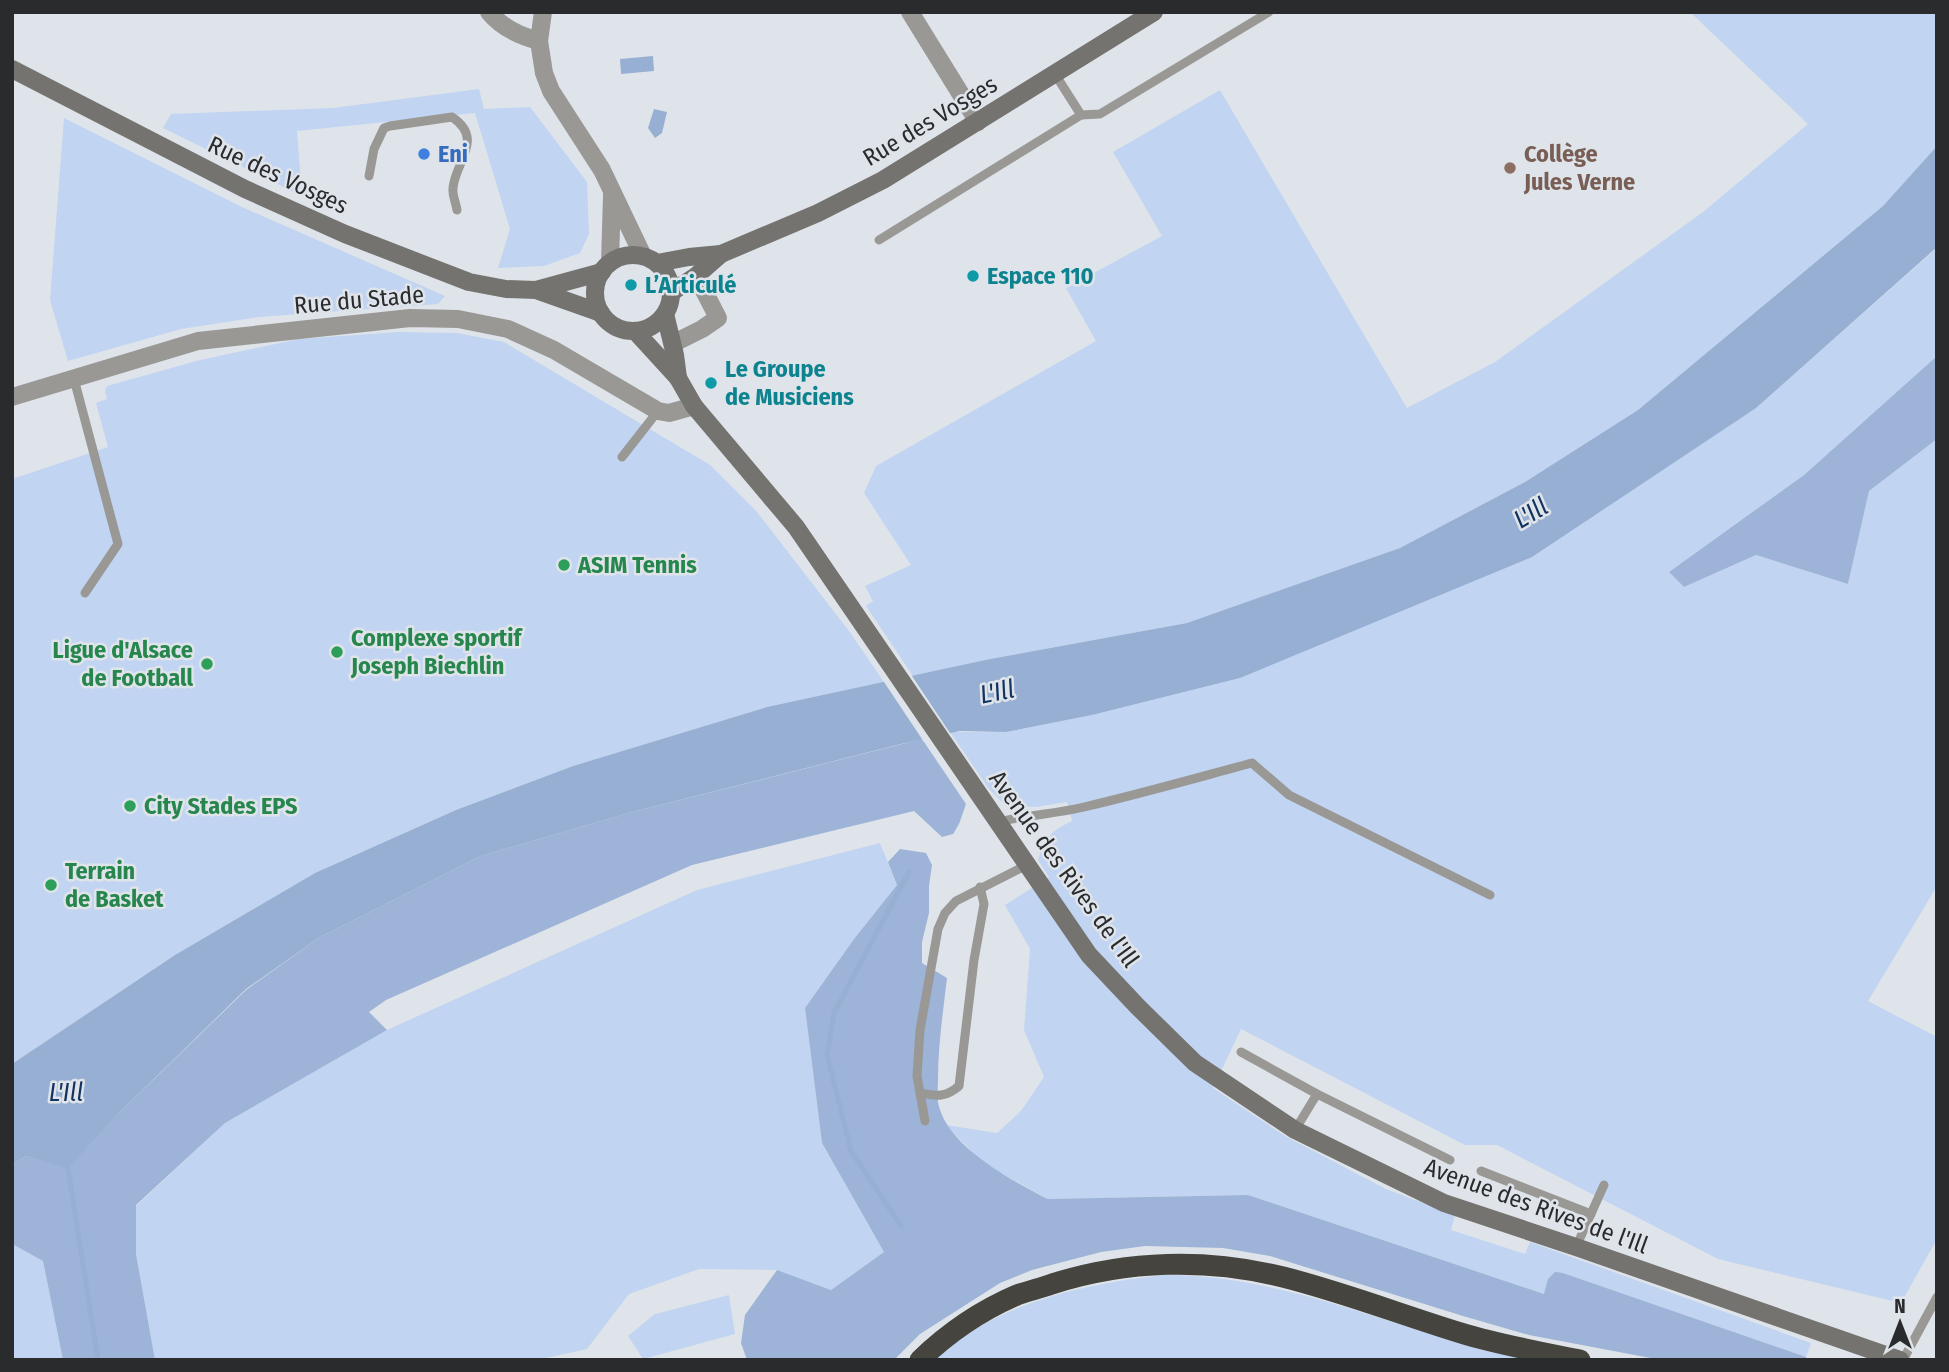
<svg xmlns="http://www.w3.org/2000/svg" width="1949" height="1372" viewBox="0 0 1949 1372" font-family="'Fira Sans Condensed',sans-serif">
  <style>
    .green { fill: #c1d4f1 }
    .forest { fill: #9db3d7 }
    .water { fill: #97afd2 }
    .pier { fill: #dfe4ea }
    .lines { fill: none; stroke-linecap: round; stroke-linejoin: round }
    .stream { stroke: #97afd2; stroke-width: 5 }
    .lane { stroke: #999895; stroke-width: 9 }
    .street { stroke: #999895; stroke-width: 18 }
    .secondary { stroke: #75736f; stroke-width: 18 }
    .highway { stroke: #46443e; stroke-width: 21 }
    .shop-dot { fill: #3f7fe0; stroke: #dfe4ea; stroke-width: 2.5 }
    .education-dot { fill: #8d6e63; stroke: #dfe4ea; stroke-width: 2.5 }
    .culture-dot { fill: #0f9aa8; stroke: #dfe4ea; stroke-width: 2.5 }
    .leisure-dot { fill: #2e9e5b; stroke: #dfe4ea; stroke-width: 2.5 }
    .labels { text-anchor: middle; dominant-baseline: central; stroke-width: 5; stroke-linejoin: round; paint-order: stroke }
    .street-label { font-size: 24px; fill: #292b2d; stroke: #dfe4ea }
    .shop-label { font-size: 24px; font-weight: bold; fill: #366cbe; stroke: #dfe4ea; text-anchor: start }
    .education-label { font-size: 24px; font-weight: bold; fill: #785e54; stroke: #dfe4ea; text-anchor: start }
    .culture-label { font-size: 24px; font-weight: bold; fill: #0d838f; stroke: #dfe4ea; text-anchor: start }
    .leisure-label { font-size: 24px; font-weight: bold; fill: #27864d; stroke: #dfe4ea; text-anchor: start }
    .water-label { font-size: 26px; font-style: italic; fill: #133460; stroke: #dfe4ea }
  </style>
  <rect width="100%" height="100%" fill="#dfe4ea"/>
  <g class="green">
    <path d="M1690,12H1937V146L1883,206L1638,410L1525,482L1400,548L1187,623L990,659L913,676L866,606L873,601L865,586L911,565L864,493L876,466L1096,341L1066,288L1162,236L1113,152L1220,90L1407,408L1495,362L1703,212L1808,124Z"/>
    <path d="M479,89L484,109L530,107L587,182L589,234L580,253L544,266L498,268L510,229L475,113L297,131L302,196L163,128L171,114L333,108Z"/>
    <path d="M64,118L242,207L445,296L438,304L259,317L181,329L68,361L50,300Z"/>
    <path d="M1937,248V356L1804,475L1669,572L1684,587L1756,555L1848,584L1869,491L1937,439V886L1868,1001L1937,1037V1239L1901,1303L1718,1259L1497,1145H1465L1241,1029L1213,1088L1285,1136L1386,1189L1455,1215L1451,1230L1525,1254L1530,1242L1811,1343L1806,1357L1563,1273L1544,1294L1248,1195L1048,1199L983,1163L946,1125L997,1133L1021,1111L1044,1077L1024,1030L1030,949L1005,905L1049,877L1038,860C1046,836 1050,832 1072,821L1067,802L1036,807L1006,806L989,789L950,732H1006L1092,715L1240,678L1756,408Z"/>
    <path d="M399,332L457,333L504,342L710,465L757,512L849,631L884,682L767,707L573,766L456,810L315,873L175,955L12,1064V479L108,447L96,403L107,399L105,391L107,386L200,360L299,339Z"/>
    <path d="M880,843L897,885L854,939L805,1008L822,1143L884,1252L831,1290L777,1270L699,1269L629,1294L587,1349L537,1360H155L136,1254V1206L225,1123L387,1030L697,890Z"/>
    <path d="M12,1244L43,1261L63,1360H12Z"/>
    <path d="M1166,1275C1259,1275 1344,1308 1432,1334C1468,1345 1506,1351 1542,1360H933C995,1303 1085,1283 1166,1275Z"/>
    <path d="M729,1295L735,1334L643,1359L628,1336L655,1314Z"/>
  </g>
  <g class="forest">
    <path d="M1937,356V439L1869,491L1848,584L1756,555L1684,587L1669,572L1804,475Z"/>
    <path d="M922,739L966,804L959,824L953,834L942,837L914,811L692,865L386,1000L369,1012L387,1030L225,1123L136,1205V1254L155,1360H63L43,1261L12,1244V1165L26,1156L68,1167L121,1111L246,990L320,937L481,856L625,814Z"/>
    <path d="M900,849L926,853L932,865L929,886V913L922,942V963L947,978C943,1012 938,1046 938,1080C938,1087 937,1095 938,1102C945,1145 1012,1181 1048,1199L1248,1195L1544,1294L1548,1279L1555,1272L1563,1273L1806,1357L1807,1360H1661L1529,1335L1463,1316L1270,1256L1223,1248L1145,1246L1101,1252L1032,1270L1000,1283L920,1334L894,1360H747L741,1343L745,1315L777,1270L831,1290L884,1252L822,1143L805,1008L854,939L897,885L888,862Z"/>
  </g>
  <g class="water">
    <path d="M653,56L654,71L621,74L620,59Z"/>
    <path d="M654,109L667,112L662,133L655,138L648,128Z"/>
    <path d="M1937,146L1936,248L1756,408L1532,557L1240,678L1092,715L1006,732L960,731L901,744L625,814L481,856L320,937L246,989L121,1111L68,1168L26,1156L12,1165V1064L175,955L315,873L456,810L573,766L767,707L990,659L1187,623L1400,548L1525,482L1638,410L1883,206Z"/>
  </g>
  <path class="pier" d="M910,673L952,736L924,742L882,679Z"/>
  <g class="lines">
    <g class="stream">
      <path d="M67,1162L98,1360"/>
      <path d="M901,1226L851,1151L827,1055L834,1013L909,872"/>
    </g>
    <g class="lane">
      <path d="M1055,74L1081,115L1100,114L1269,12"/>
      <path d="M369,176L374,149L384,128L390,126L452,117C485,139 455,162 453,188C452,195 456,203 457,210"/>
      <path d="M879,240L1081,115"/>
      <path d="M74,379L118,544L85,593"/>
      <path d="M622,457L658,411"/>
      <path d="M998,822C1026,815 1055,814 1084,807C1140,794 1196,778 1252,763L1289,795L1490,895"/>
      <path d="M1241,1052L1317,1094L1450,1160"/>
      <path d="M920,1093C937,1096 945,1098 959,1086L974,960L984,904L980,887"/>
      <path d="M925,1121L917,1076L920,1030L938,929L945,913L956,901L1027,865"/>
      <path d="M1295,1130L1317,1094"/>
      <path d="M1481,1171L1591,1214"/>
      <path d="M1576,1247L1604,1185"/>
      <path d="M1903,1360L1937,1297"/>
    </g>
    <g class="street">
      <path d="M489,12C502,28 520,36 539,41L544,73L551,91L602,170L643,256"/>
      <path d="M910,12L978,122"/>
      <path d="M539,41L543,12"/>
      <path d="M610,263L612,195"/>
      <path d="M678,341L702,329L718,318L700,283"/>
      <path d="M12,397L198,341L410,318L458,319L508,329L554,350L658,411L669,413L694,406"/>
    </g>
    <g class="secondary">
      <path d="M12,69L245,189L345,234L469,282L506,289L536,290L602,272"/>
      <circle cx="633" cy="293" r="38"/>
      <path d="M657,263L689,257L721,254L818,213L883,180L1154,12"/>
      <path d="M536,290L601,313"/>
      <path d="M672,292L696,276L721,254"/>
      <path d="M665,314L675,355L678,378"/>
      <path d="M635,331L678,378L694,406L796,527L1089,955L1138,1007L1195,1063L1295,1130L1444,1203L1576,1247L1900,1360"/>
    </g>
    <path class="highway" d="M920,1360C947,1334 982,1310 1017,1295C1028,1291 1041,1288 1052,1284C1127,1260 1207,1258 1283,1277C1343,1292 1402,1315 1461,1333C1500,1345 1540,1352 1580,1360"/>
  </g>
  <circle class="shop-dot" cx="424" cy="154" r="7"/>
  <circle class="education-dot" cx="1510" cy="168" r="7"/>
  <g class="culture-dot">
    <circle cx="973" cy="276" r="7"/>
    <circle cx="631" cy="285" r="7"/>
    <circle cx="711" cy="383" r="7"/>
  </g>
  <g class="leisure-dot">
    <circle cx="564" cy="565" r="7"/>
    <circle cx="337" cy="652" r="7"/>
    <circle cx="207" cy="664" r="7"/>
    <circle cx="130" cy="806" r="7"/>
    <circle cx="51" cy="885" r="7"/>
  </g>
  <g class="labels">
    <g class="street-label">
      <text transform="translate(930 121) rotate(-31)">Rue des Vosges</text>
      <text transform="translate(278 175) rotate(25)">Rue des Vosges</text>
      <text transform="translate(359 300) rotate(-5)">Rue du Stade</text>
      <text transform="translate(1064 869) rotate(54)">Avenue des Rives de l'Ill</text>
      <text transform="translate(1536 1206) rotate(20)">Avenue des Rives de l'Ill</text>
    </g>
    <g class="shop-label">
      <text x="438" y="154">Eni</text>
    </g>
    <g class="education-label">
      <text x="1524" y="154">Collège<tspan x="1524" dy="28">Jules Verne</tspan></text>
    </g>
    <g class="culture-label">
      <text x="987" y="276">Espace 110</text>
      <text x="645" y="285">L’Articulé</text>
      <text x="725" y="369">Le Groupe<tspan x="725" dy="28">de Musiciens</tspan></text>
    </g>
    <g class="leisure-label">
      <text x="578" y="565">ASIM Tennis</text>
      <text x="351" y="638">Complexe sportif<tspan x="351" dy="28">Joseph Biechlin</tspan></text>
      <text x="193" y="650" text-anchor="end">Ligue d'Alsace<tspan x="193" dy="28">de Football</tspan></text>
      <text x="144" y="806">City Stades EPS</text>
      <text x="65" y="871">Terrain<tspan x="65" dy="28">de Basket</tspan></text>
    </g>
    <g class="water-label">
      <text transform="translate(1531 513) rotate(-31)">L'Ill</text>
      <text transform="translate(997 692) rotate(-11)">L'Ill</text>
      <text x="66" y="1092">L'Ill</text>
    </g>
  </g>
  <rect width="1949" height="1372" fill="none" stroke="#292b2d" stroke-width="28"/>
  <g transform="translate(1900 1323)" stroke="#dfe4ea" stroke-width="5" paint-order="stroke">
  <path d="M0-5L12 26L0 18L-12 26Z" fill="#292b2d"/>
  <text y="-10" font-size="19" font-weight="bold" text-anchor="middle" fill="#292b2d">N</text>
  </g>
</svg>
